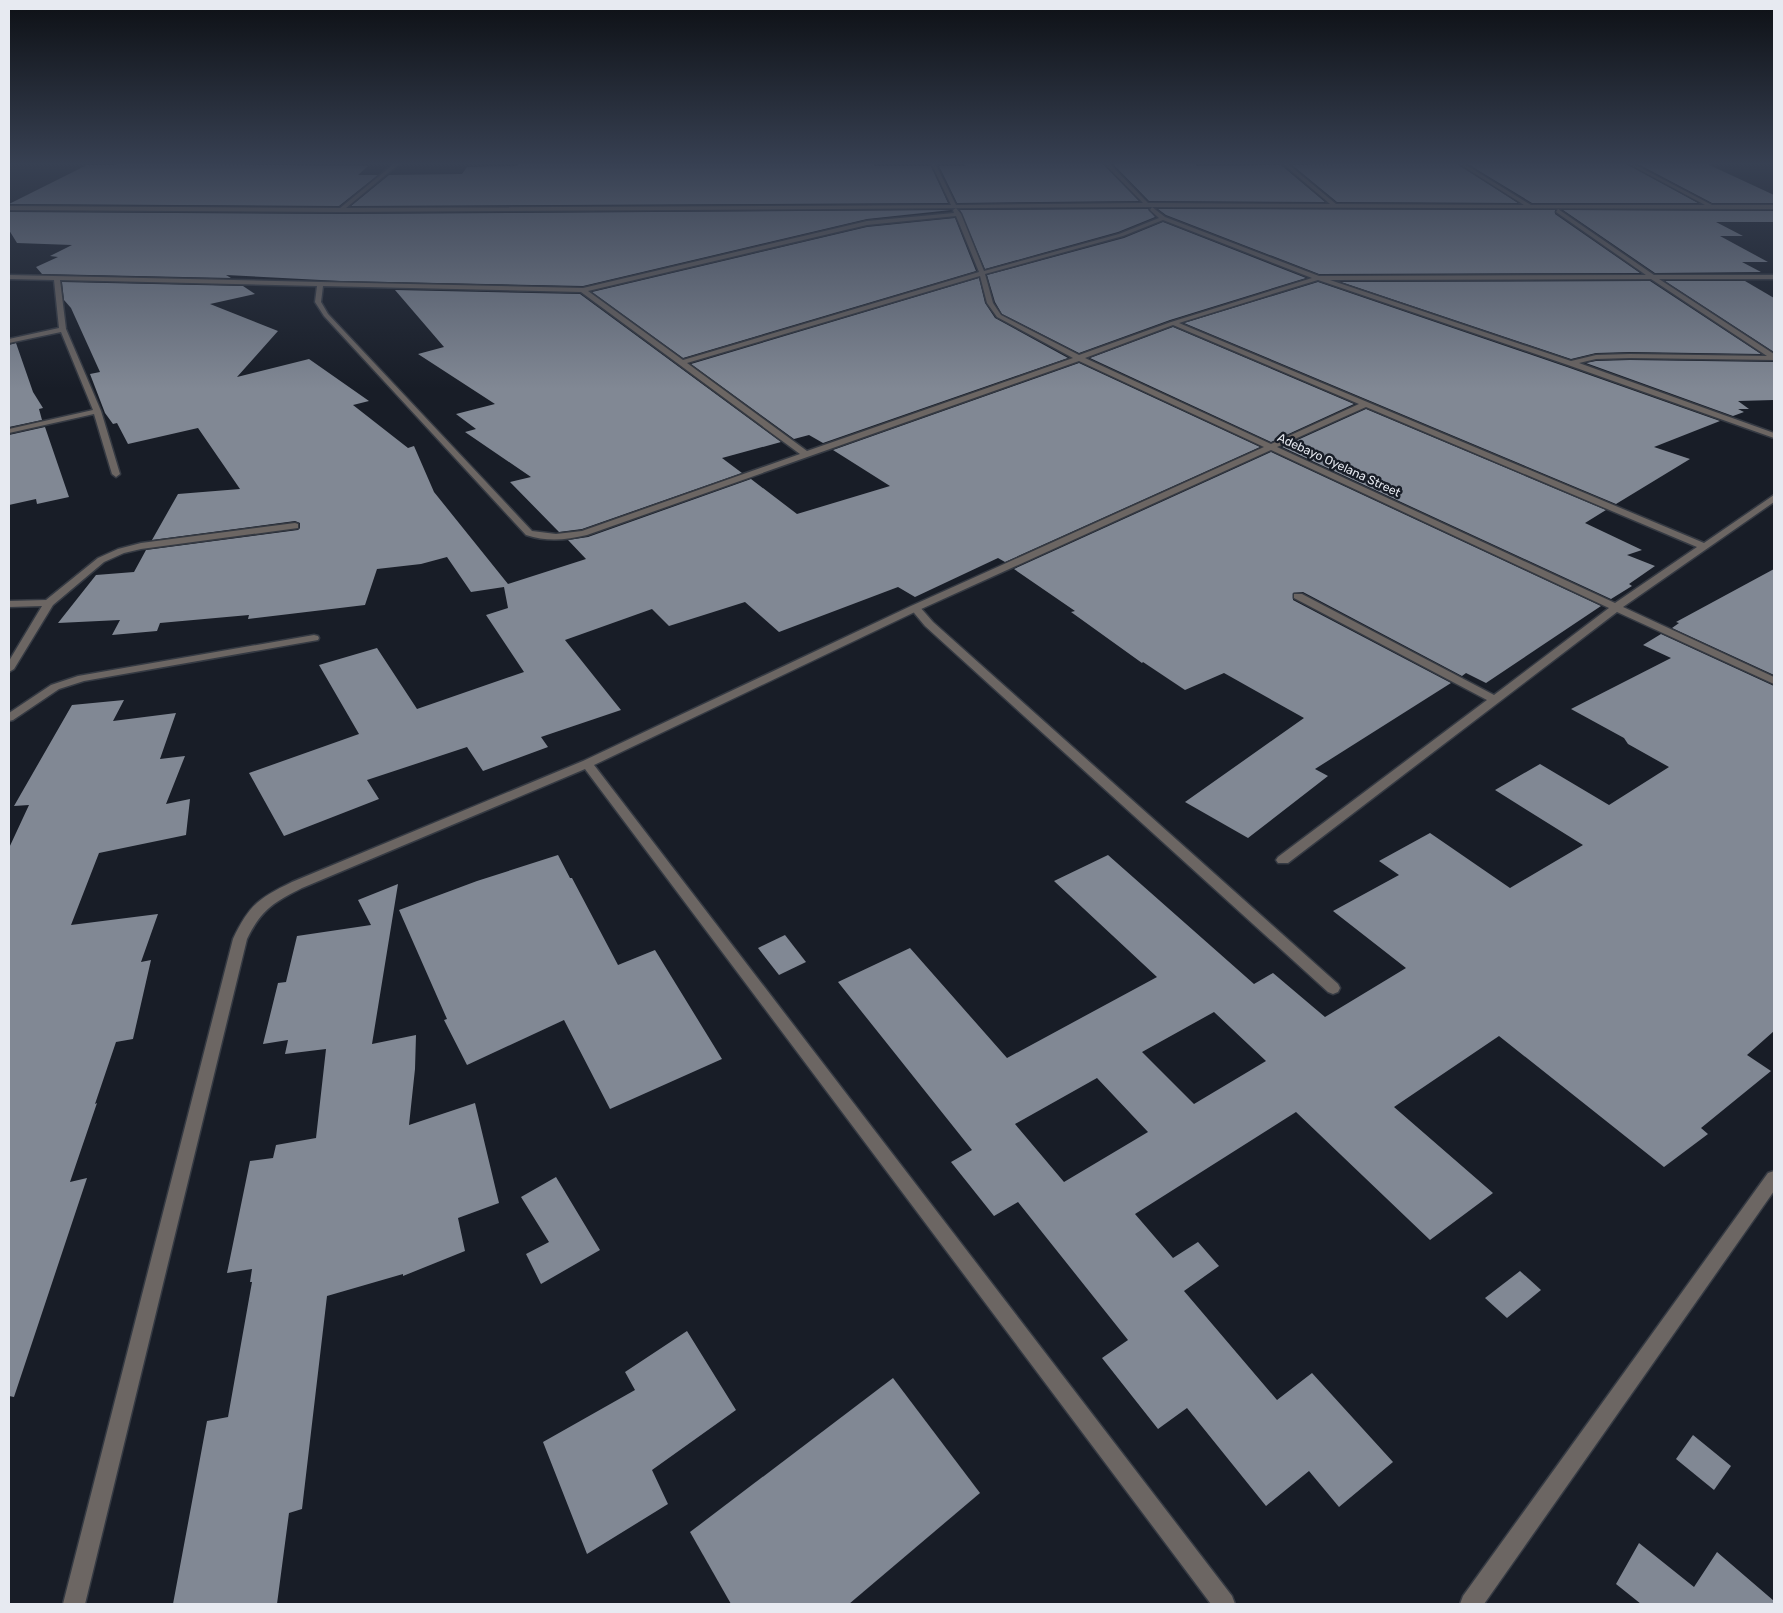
<svg xmlns="http://www.w3.org/2000/svg" width="1783" height="1613" viewBox="0 0 1783 1613" font-family="Rubik,sans-serif">
  <style>
    .building { fill: #818894; fill-rule: evenodd }
    .lines { fill: none; stroke-linecap: round; stroke-linejoin: round }
    .service-casing { stroke: #353a43; stroke-width: 3 }
    .minor-casing { stroke: #353a43; stroke-width: 3 }
    .service { fill: #6c6663; fill-rule: evenodd }
    .minor { fill: #6c6663; fill-rule: evenodd }
    .labels { text-anchor: middle; dominant-baseline: central; stroke-width: 5; stroke-linejoin: round; paint-order: stroke }
    .far-street-label { font-size: 12px; fill: #e7eaf1; stroke: #181d27 }
  </style>
  <rect width="100%" height="100%" fill="#181d27"/>
  <g class="building">
    <path d="M119,163L368,166L358,175H378L339,206L9,204L87,165H115Z"/>
    <path d="M519,163H874V166H931L948,203L351,206L389,175L462,174L467,167L516,166Z"/>
    <path d="M965,163H1102L1139,201L957,203L939,166H966Z"/>
    <path d="M1112,163H1195L1197,166L1281,165L1325,202L1149,201Z"/>
    <path d="M1345,163H1456L1518,203L1337,202L1292,165L1347,164Z"/>
    <path d="M1466,163H1625L1698,203H1532Z"/>
    <path d="M1636,163H1705L1774,195V203H1712Z"/>
    <path d="M1148,209L1155,217L1118,232L985,269L960,210Z"/>
    <path d="M1158,209L1555,210V214L1640,273L1319,274L1166,215Z"/>
    <path d="M951,210L867,219L583,286L340,281L226,275L231,278L42,274L36,267L58,257L50,256L72,245L17,243L9,230V212L341,214Z"/>
    <path d="M1563,210L1774,211V222H1716L1743,236H1720L1768,262H1742L1761,272L1655,273Z"/>
    <path d="M955,218L976,271L683,358L592,292L867,227Z"/>
    <path d="M1163,222L1306,278L1170,320L1079,353L1002,314L995,302L987,275L1124,238Z"/>
    <path d="M979,278L985,303L995,318L1068,358L823,443L809,435L794,439L691,364Z"/>
    <path d="M1650,281L1761,354L1630,352L1596,353L1571,359L1341,282Z"/>
    <path d="M1665,281H1745L1774,298V352Z"/>
    <path d="M62,282L243,286L255,294L210,304L278,331L237,377L309,359L369,401L353,405L408,448L414,446L434,492L508,584L586,559L568,540L588,537L751,479L797,514L890,486L833,450L1079,363L1260,447L1005,562L998,558L915,597L898,587L779,632L745,602L669,626L652,609L565,640L621,710L541,737L548,747L483,771L467,747L367,780L379,799L284,836L249,773L359,734L319,665L377,648L417,709L524,672L486,615L508,608L504,587L471,592L447,557L421,564L377,569L365,605L248,619L249,615L160,623L157,631L112,635L120,620L58,623L96,575L134,572L146,550L298,530L300,528V523L295,521L152,540L178,494L240,489L198,428L128,444L117,423L113,424L105,413L90,374L100,372L71,308L64,300Z"/>
    <path d="M1318,282L1567,367L1720,421L1654,447L1690,459L1616,504L1184,323Z"/>
    <path d="M395,290L580,294L781,442L722,458L742,473L582,529L559,532L510,482L531,477L465,432L476,429L456,414L495,404L418,354L444,347Z"/>
    <path d="M1173,327L1354,404L1271,442L1090,358Z"/>
    <path d="M16,343L33,392L43,408L39,409L42,420L9,427V345Z"/>
    <path d="M1630,360L1774,362V400L1738,401L1749,409H1738L1744,412L1733,416L1586,363L1596,361Z"/>
    <path d="M1366,409L1606,510L1585,523L1642,550L1627,555L1655,566L1629,584L1632,586L1611,599L1282,447Z"/>
    <path d="M45,427L69,497L37,504L36,499L9,505V435Z"/>
    <path d="M1271,452L1601,606L1486,683L1466,673L1462,676L1303,592L1293,593V600L1451,683L1315,769L1328,776L1248,838L1185,802L1304,718L1224,673L1185,690L1143,662L1142,663L1071,612L1075,611L1014,569Z"/>
    <path d="M1774,569V675L1672,628L1679,623L1676,622Z"/>
    <path d="M1661,634L1774,686V1031L1747,1055L1771,1071L1701,1128L1708,1134L1664,1167L1499,1036L1394,1107L1493,1193L1430,1240L1296,1112L1135,1214L1173,1258L1198,1242L1219,1266L1184,1291L1277,1400L1312,1373L1393,1462L1339,1507L1309,1471L1266,1506L1187,1408L1158,1429L1102,1358L1128,1340L1018,1202L994,1216L951,1162L972,1150L838,982L910,948L1007,1058L1157,977L1054,881L1108,855L1254,984L1273,973L1325,1017L1406,968L1333,911L1399,875L1379,861L1430,833L1510,888L1583,845L1495,790L1540,764L1609,805L1669,767L1628,744L1624,738L1571,709L1671,658L1643,645ZM1214,1012L1266,1061L1194,1104L1142,1052ZM1097,1078L1148,1132L1064,1182L1015,1124Z"/>
    <path d="M124,700L113,721L176,713L160,759L185,756L166,804L190,799L186,835L99,853L71,925L158,914L141,962L151,960L133,1039L116,1042L95,1104L97,1103L70,1182L87,1178L14,1397L9,1396V848L29,805L14,806L72,705Z"/>
    <path d="M558,855L570,878H572L618,965L655,950L722,1059L610,1109L564,1020L467,1065L444,1020L447,1019L399,910L477,881Z"/>
    <path d="M398,884L372,1044L416,1035L415,1069L409,1125L475,1103L499,1203L458,1218L465,1251L403,1276V1274L327,1296L302,1509L289,1513L277,1604H173L207,1421L228,1417L252,1282H250L252,1269L227,1273L250,1161L273,1158L276,1145L316,1138L326,1049L285,1054L288,1040L263,1044L278,983L286,982L297,936L371,925L358,900Z"/>
    <path d="M785,935L806,962L779,975L758,948Z"/>
    <path d="M556,1177L600,1250L541,1284L526,1254L549,1242L521,1197Z"/>
    <path d="M1520,1271L1541,1290L1507,1318L1485,1298Z"/>
    <path d="M687,1331L736,1410L652,1470L668,1504L587,1554L543,1442L635,1390L625,1372Z"/>
    <path d="M893,1378L980,1493L849,1604H731L690,1532Z"/>
    <path d="M1693,1435L1731,1466L1714,1490L1676,1459Z"/>
    <path d="M1639,1543L1694,1587L1717,1552L1774,1601V1604H1641L1616,1584Z"/>
  </g>
  <g class="lines">
    <g class="service-casing">
      <path id="service" d="M915,605L919,606L933,622L1338,984L1340,988L1338,992L1333,994L1328,992L925,626L910,608Z"/>
    </g>
    <g class="minor-casing">
      <g id="minor">
        <path d="M395,163H400L346,208L951,205L931,163H935L956,205L1143,203L1104,163H1109L1148,203L1330,204L1282,163H1287L1336,204L1524,205L1458,163H1463L1531,205H1705L1627,163H1632L1712,205H1774V209L1147,207L341,212L9,210V206L340,208Z"/>
        <path d="M1152,207L1165,217L1319,276L1646,275L1556,212L1558,209L1654,275H1774V279H1659L1774,354V360L1630,358L1596,359L1579,363L1774,433V438L1568,365L1318,280L1179,323L1704,543L1774,495V502L1623,607L1774,677V684L1617,612L1288,863H1278L1276,860L1278,857L1487,700L1294,598V594H1302L1494,695L1609,608L1271,450L919,610L594,765L1232,1596L1235,1604H1211L585,769L302,888C274,902 261,910 247,939L85,1604H63L233,939C249,905 259,898 292,882L583,761L911,606L1264,447L1079,361L587,535C566,540 547,542 526,535L324,316L315,302L317,286L60,280L66,329L101,411L120,474L116,477L112,474L94,414L9,433V429L93,410L61,332L9,343V339L59,328L54,280L9,279V275L583,288L867,221L954,213L953,210L956,208L961,214L984,271L1119,234L1159,218L1150,210ZM956,216L979,272L683,360L588,291L867,225ZM1163,220L1312,278L1171,322L1079,355L1001,315L993,303L985,274L1123,236ZM980,276L987,303L997,317L1073,358L807,451L687,363ZM1651,279L1767,356L1630,354L1596,355L1571,361L1330,280ZM323,286L581,292L800,454L582,531L556,534L532,531L328,314L321,302ZM1173,325L1359,404L1271,444L1085,358ZM1366,407L1697,547L1615,603L1277,447Z"/>
        <path d="M295,523L298,524V528L141,549L124,553L104,562L53,605L14,669L9,672V661L42,606L9,607V601L46,600L98,558L118,549L141,543Z"/>
        <path d="M314,635L318,636L319,638L318,640L84,681L59,689L13,720L9,721V713L51,685L78,676Z"/>
        <path d="M1774,1171V1191L1484,1604H1460L1463,1596L1768,1173Z"/>
      </g>
    </g>
    <use href="#service" class="service"/>
    <use href="#minor" class="minor"/>
  </g>
  <linearGradient id="sky" x2="0" y2="1"><stop stop-color="#0d1015"/><stop offset="0.42" stop-color="#374052"/><stop offset="1" stop-color="#374052" stop-opacity="0"/></linearGradient>
  <rect width="1783" height="389" fill="url(#sky)"/>
  <g class="labels">
    <g class="far-street-label">
      <text transform="translate(1339 465) rotate(25)">Adebayo Oyelana Street</text>
    </g>
  </g>
  <rect width="1783" height="1613" fill="none" stroke="#e7eaf1" stroke-width="20"/>
</svg>
